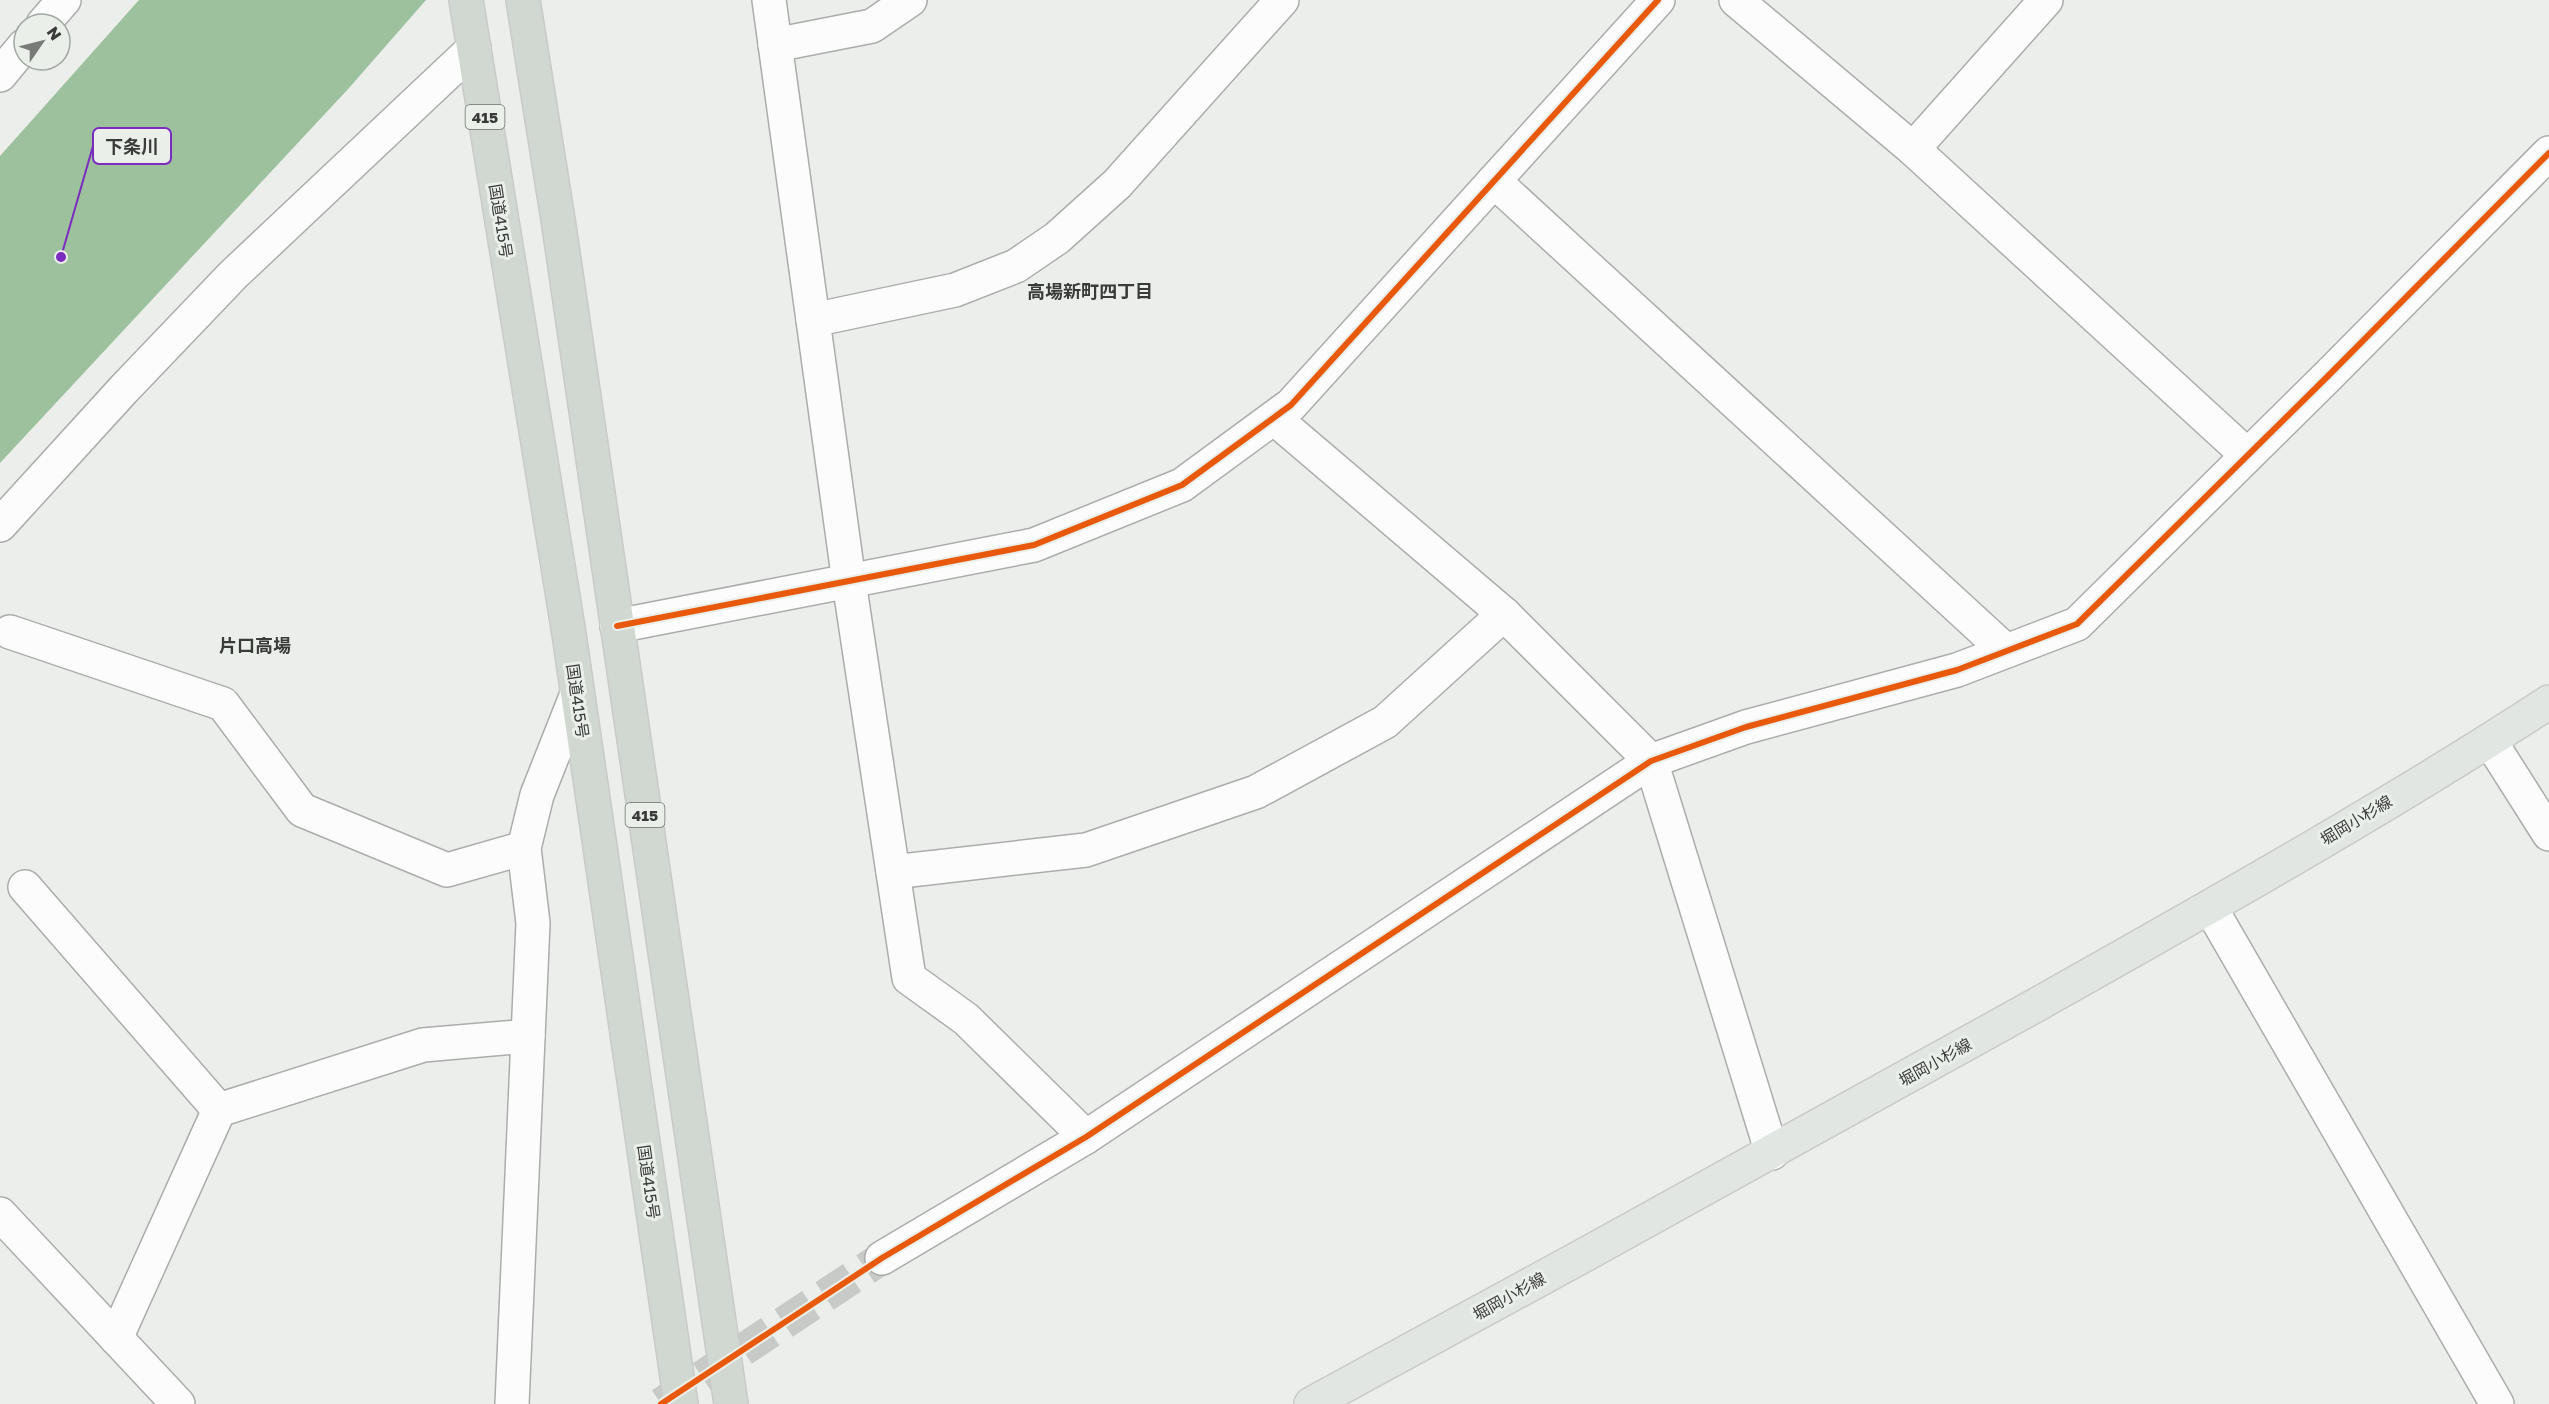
<svg xmlns="http://www.w3.org/2000/svg" width="2549" height="1404" viewBox="0 0 2549 1404" font-family="'Golos Text','Noto Sans JP',sans-serif">
  <style>
    .water { fill: #9dc09d }
    .lines { fill: none; stroke-linecap: round; stroke-linejoin: round }
    .minor-tunnel { stroke: #c7cac7; stroke-width: 33; stroke-dasharray: 33 16; stroke-linecap: butt }
    .minor-casing { stroke: #abadab; stroke-width: 36 }
    .major-casing { stroke: #c9cac9; stroke-width: 36 }
    .highway-casing { stroke: #c9cac9; stroke-width: 36 }
    .minor { stroke: #fcfcfc; stroke-width: 33 }
    .major { stroke: #e2e6e2; stroke-width: 33 }
    .highway { stroke: #d1d7d1; stroke-width: 33 }
    .cycleway-casing { stroke: #eaefea; stroke-width: 10 }
    .cycleway { stroke: #e8590c; stroke-width: 6 }
    .labels { text-anchor: middle; dominant-baseline: central; stroke-width: 6; stroke-linejoin: round; paint-order: stroke }
    .shield { fill: #eaefea; stroke: #6e716e; stroke-width: 1.5 }
    .shield-label { font-size: 15px; font-weight: bold; fill: #393b39 }
    .street-label { font-size: 16px; fill: #393b39; stroke: #eaefea }
    .neighbourhood-label { font-size: 18px; font-weight: bold; fill: #393b39; stroke: #eaefea }
    .leader { fill: none; stroke: #7b2cbf; stroke-width: 2 }
    .callout-dot { fill: #7b2cbf; stroke: #eaefea; stroke-width: 2 }
    .callout { fill: #eaefea; stroke: #7b2cbf; stroke-width: 2 }
    .callout-label { font-size: 18px; text-anchor: middle; font-weight: bold; fill: #393b39 }
  </style>
  <rect width="100%" height="100%" fill="#ebeeeb"/>
  <path class="water" d="M139,0H426L349,88L0,463V156Z"/>
  <g class="lines">
    <path class="minor-tunnel" d="M661,1404L882,1258"/>
    <g class="minor-casing">
      <g id="minor">
        <path d="M769,0L849,582L909,978L966,1019L1086,1137"/>
        <path d="M1736,0L1913,149L2247,455"/>
        <path d="M43,24L64,0"/>
        <path d="M775,45L872,26L910,0"/>
        <path d="M0,75L24,46"/>
        <path d="M1913,149L2046,0"/>
        <path d="M1494,181L2006,651"/>
        <path d="M813,320L955,290L1016,266L1057,238L1117,184L1282,0"/>
        <path d="M1274,418L1504,614L1651,761L1772,1153"/>
        <path d="M0,525L124,389L233,275L474,48"/>
        <path d="M617,626L1034,545L1182,485L1291,405L1658,0"/>
        <path d="M10,632L223,704L302,810L447,870L524,848"/>
        <path d="M2490,741L2549,834"/>
        <path d="M893,872L1086,850L1256,792L1385,722L1504,614"/>
        <path d="M25,887L219,1110"/>
        <path d="M2210,907L2497,1404"/>
        <path d="M0,1214L178,1404"/>
        <path d="M882,1258L1086,1137L1651,761L1746,727L1957,670L2077,624L2328,376L2549,153"/>
        <path d="M116,1338L219,1110L423,1045L528,1036"/>
        <path d="M512,1404L533,923L524,848L537,795L577,694"/>
      </g>
    </g>
    <g class="major-casing">
      <path id="major" d="M1311,1404C1554,1272 1797,1139 2038,1004C2210,907 2383,810 2549,702"/>
    </g>
    <g class="highway-casing">
      <g id="highway">
        <path d="M466,0L569,634L681,1404"/>
        <path d="M523,0L559,226L731,1404"/>
      </g>
    </g>
    <use href="#minor" class="minor"/>
    <use href="#major" class="major"/>
    <use href="#highway" class="highway"/>
    <g class="cycleway-casing">
      <g id="cycleway">
        <path d="M617,626L1034,545L1182,485L1291,405L1658,0"/>
        <path d="M661,1404L882,1258L1086,1137L1651,761L1746,727L1957,670L2077,624L2328,376L2549,153"/>
      </g>
    </g>
    <use href="#cycleway" class="cycleway"/>
  </g>
  <g class="labels">
    <g class="shield">
      <rect x="465.5" y="105" width="39" height="24" rx="4.5"/>
      <rect x="625.5" y="803" width="39" height="24" rx="4.5"/>
    </g>
    <g class="shield-label">
      <text x="485" y="117">415</text>
      <text x="645" y="815">415</text>
    </g>
    <g class="street-label">
      <text transform="translate(501 221) rotate(81)">国道415号</text>
      <text transform="translate(578 701) rotate(82)">国道415号</text>
      <text transform="translate(2356 820) rotate(-31)">堀岡小杉線</text>
      <text transform="translate(1935 1062) rotate(-29)">堀岡小杉線</text>
      <text transform="translate(649 1182) rotate(82)">国道415号</text>
      <text transform="translate(1509 1296) rotate(-29)">堀岡小杉線</text>
    </g>
    <g class="neighbourhood-label">
      <text x="1090" y="291">高場新町四丁目</text>
      <text x="255" y="645">片口高場</text>
    </g>
  </g>
  <path class="leader" d="M61 257L93 146"/>
  <circle class="callout-dot" cx="61" cy="257" r="6"/>
  <rect class="callout" x="93" y="128" width="78" height="36" rx="6"/>
  <g class="callout-label">
    <text x="132" y="153">下条川</text>
  </g>
  <g transform="translate(42 42) rotate(55)"><circle r="28" fill="#eaefea" stroke="#a3a7a3" stroke-width="1.5"/>
  <path d="M0-4.5L10 22L0 15L-10 22Z" fill="#777a77"/>
  <text y="-9" font-size="16" font-weight="bold" text-anchor="middle" fill="#393b39">N</text>
  </g>
</svg>
